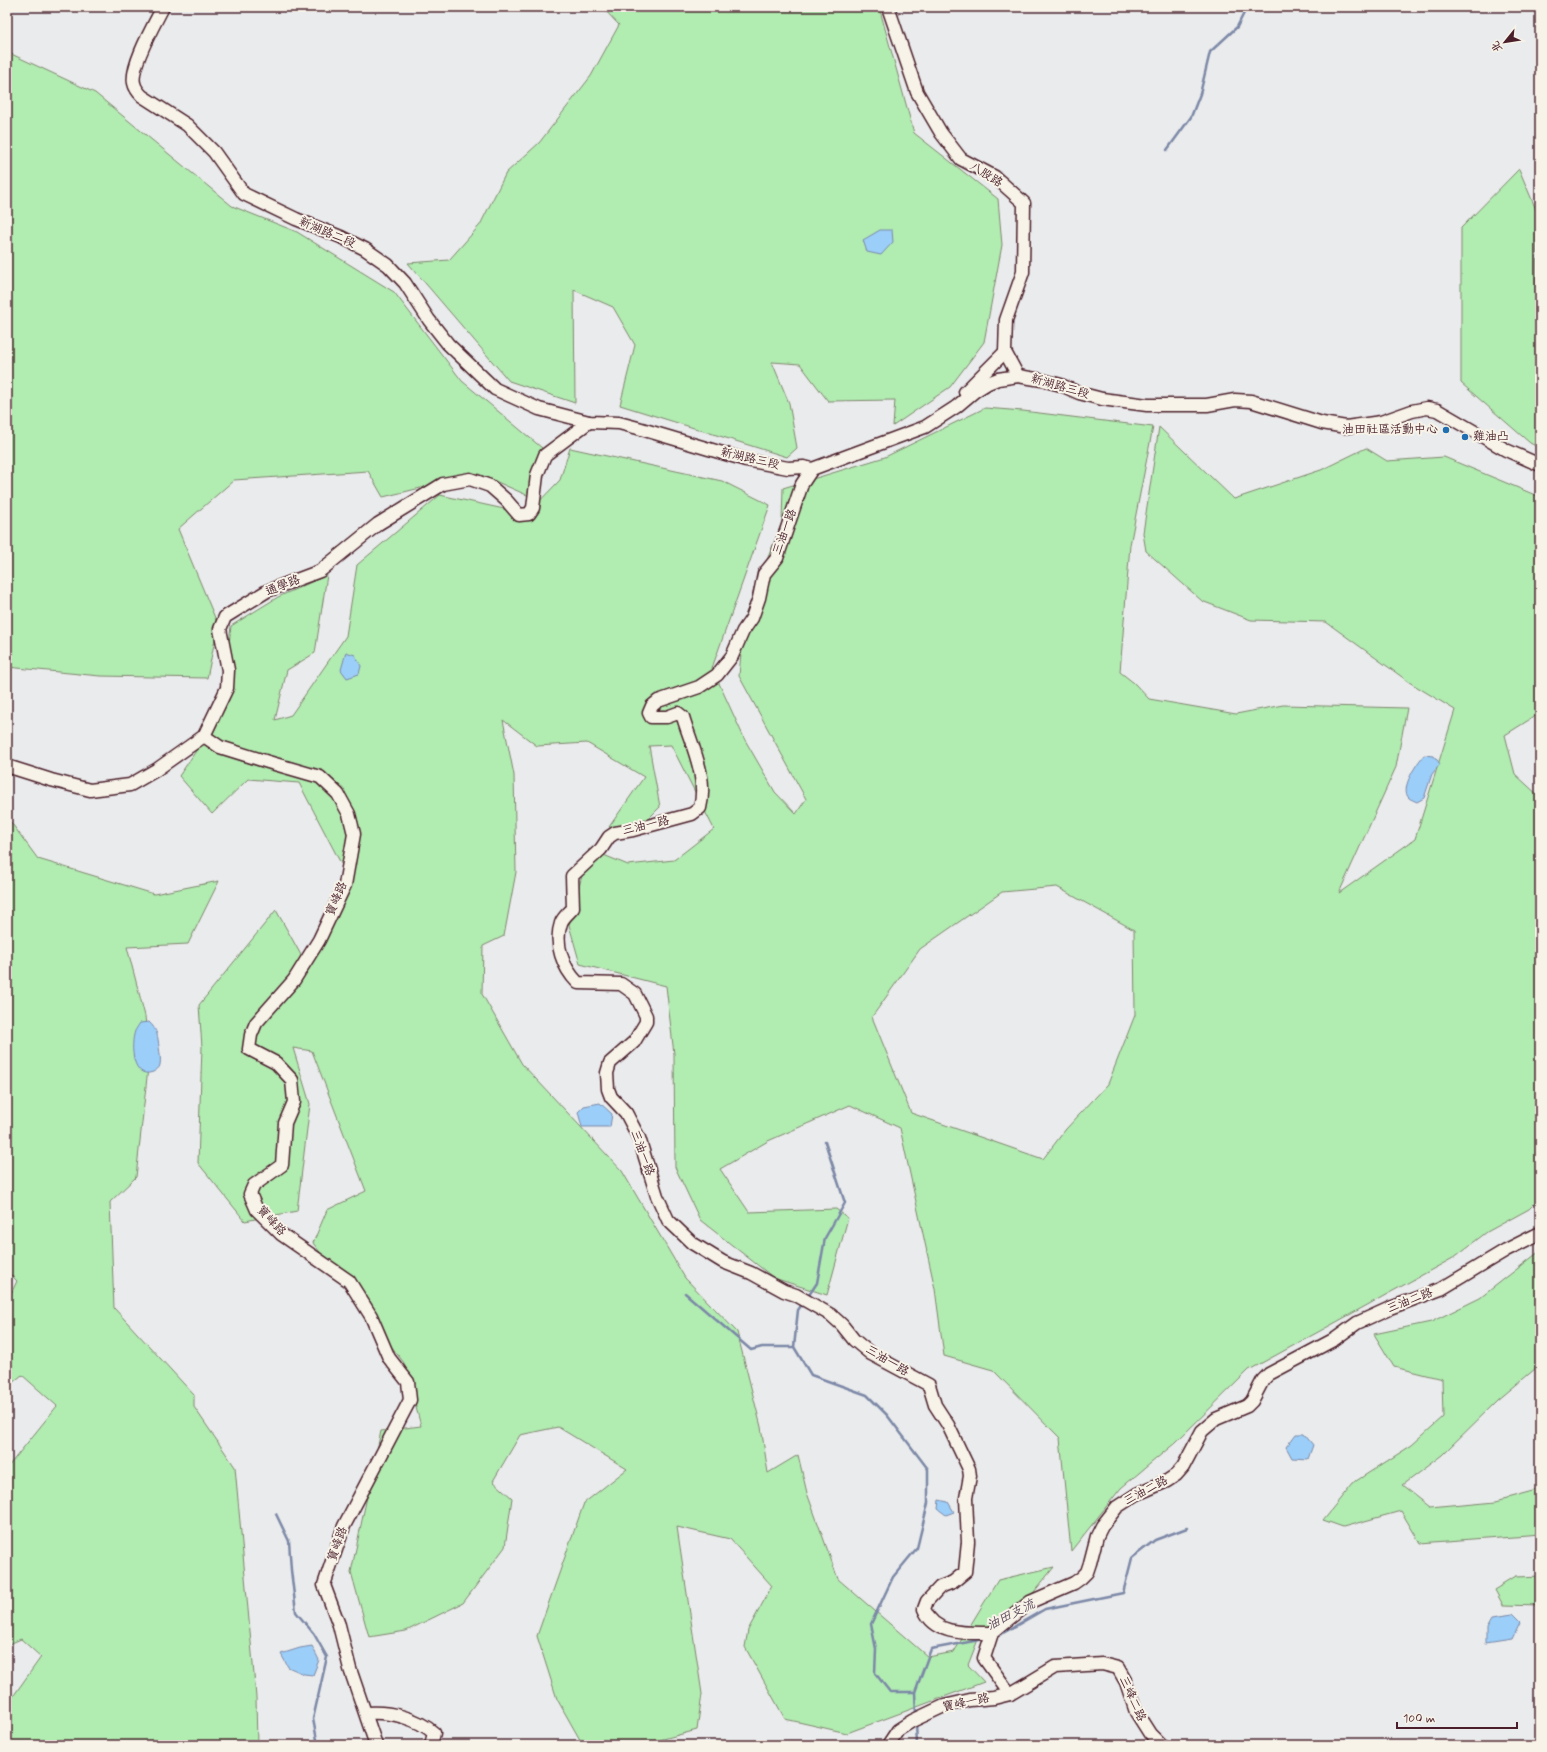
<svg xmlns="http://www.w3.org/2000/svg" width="1547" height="1752" viewBox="0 0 1547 1752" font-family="Mynerve,'LXGW WenKai TC',sans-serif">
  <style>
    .green { fill: #b1ecb1; stroke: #7e866e; fill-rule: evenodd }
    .water { fill: #9bcef9; stroke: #7b88a7 }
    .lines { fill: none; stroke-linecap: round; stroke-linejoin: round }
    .stream { stroke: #7b88a7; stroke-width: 2.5 }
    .minor-casing { stroke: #4a1f2b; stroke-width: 15 }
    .minor { stroke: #f7f3e8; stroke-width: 12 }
    .poi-dot { fill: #1f6fb2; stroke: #f7f3e8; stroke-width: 1.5 }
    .labels { text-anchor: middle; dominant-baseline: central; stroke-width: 4; stroke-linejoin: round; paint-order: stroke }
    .street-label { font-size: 12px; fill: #4a1f2b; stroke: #f7f3e8 }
    .poi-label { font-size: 12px; fill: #4a1f2b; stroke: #f7f3e8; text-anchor: end }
    .water-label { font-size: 13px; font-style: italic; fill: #5e4b5e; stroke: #f7f3e8 }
  </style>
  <rect width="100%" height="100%" fill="#eaebec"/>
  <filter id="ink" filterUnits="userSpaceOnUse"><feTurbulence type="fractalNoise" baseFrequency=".025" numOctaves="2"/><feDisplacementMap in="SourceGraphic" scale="8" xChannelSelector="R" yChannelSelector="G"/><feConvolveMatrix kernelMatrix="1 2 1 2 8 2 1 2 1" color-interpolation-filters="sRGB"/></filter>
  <g filter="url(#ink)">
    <g class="green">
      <path d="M602,7H879L914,133L998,199L1002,245L984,342L950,387L893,426L895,400L828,401L800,364L772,362L789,403L797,448L787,457L620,405L635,345L613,307L574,290L575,403L509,381L408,263L449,260L480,225L506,173L539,143L591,76L619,25Z"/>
      <path d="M7,52L95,93L232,206L297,232L394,292L462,381L542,448L529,496L479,474L383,497L368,471L234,480L178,529L218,625L207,678L100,676L7,667Z"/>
      <path d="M1519,169L1537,212L1536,292L1540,297V448L1530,443L1461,383V228Z"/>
      <path d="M985,408L1023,411L1153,427L1130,545L1120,672L1134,683L1149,699L1236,714L1283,705L1407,708L1396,767L1339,893L1415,839L1455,710L1409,682L1326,622L1251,620L1202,601L1146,551L1143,533L1159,427L1234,499L1321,470L1366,448L1387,461L1444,457L1540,497V713L1505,735L1515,774L1540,797V1198L1529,1209L1487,1232L1453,1258L1249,1370L1175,1443L1121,1488L1071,1551L1060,1438L993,1370L944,1356L935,1289L900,1128L850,1105L768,1141L720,1169L749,1212L836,1209L848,1218L827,1295L774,1278L700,1220L675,1167L674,1054L666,986L580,964L569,925L589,849L628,865L674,860L714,829L671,745L649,746L660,807L634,833L609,827L644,777L587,743L537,746L503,720L514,775L516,872L504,936L483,946L482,994L522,1064L622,1171L685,1278L737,1332L761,1427L768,1473L798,1455L807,1493L838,1579L928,1657L954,1652L998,1580L1054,1567L1034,1592L979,1637L968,1665L984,1682L847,1733L785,1719L745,1647L748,1630L772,1586L730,1539L677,1527L702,1694L697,1730L641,1745H583L557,1699L537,1636L584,1503L627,1469L558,1427L520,1435L493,1481L512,1498L505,1547L463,1603L406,1631L369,1637L351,1572L381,1431L421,1426L404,1363L313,1243L327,1210L366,1191L312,1051L293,1048L310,1104L297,1211L245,1221L198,1163L202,1047L199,1005L276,910L306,964L349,879L299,783L248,779L212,814L179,776L221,714L231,626L278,597L327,575L315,653L287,670L275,720L291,715L346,636L357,565L440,495L527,514L560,480L570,448L722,481L770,505L712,668L745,740L775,792L796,814L806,799L739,676L744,618L782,522L783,488L885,457ZM1057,887L1134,930L1135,1015L1108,1084L1066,1129L1043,1159L911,1113L872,1017L920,949L1002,892Z"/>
      <path d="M7,817L38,859L154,894L219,881L188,944L127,947L145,1016L149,1059L136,1177L110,1202L114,1308L194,1395V1407L235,1467L256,1697L257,1745H7V1705L41,1657L21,1639L7,1645V1585L10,1581L7,1573V1468L57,1406L22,1375L7,1387V1302L17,1281L7,1271Z"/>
      <path d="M1540,1251V1348L1535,1369L1498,1400L1442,1455L1402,1485L1430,1507L1496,1501L1540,1489V1534L1420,1543L1401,1511L1343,1527L1323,1520L1353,1483L1412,1445L1443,1417L1442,1379L1394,1367L1374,1334L1431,1322L1480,1298Z"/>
      <path d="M1540,1576V1606L1503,1605L1495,1590L1516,1577Z"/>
    </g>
    <g class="water">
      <path d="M880,230H892L893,242L881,255L867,252L863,240Z"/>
      <path d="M346,652L355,655L361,666L359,674L347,678L341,670Z"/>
      <path d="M1424,755L1434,756L1440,764L1432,774L1424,798L1417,802C1415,801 1410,799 1409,798C1399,788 1418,762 1424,755Z"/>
      <path d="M149,1022C157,1029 158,1037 159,1047C160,1053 161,1060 160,1065C159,1069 156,1070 153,1072C132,1080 130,1045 135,1031C136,1029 138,1026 140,1023Z"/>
      <path d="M600,1103L612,1114L610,1127H582L578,1112L584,1106Z"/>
      <path d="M1296,1434H1304L1313,1445L1308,1459L1292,1458L1286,1447Z"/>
      <path d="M939,1500L948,1502L954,1512L946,1515L938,1509Z"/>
      <path d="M1512,1614L1520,1622L1512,1639L1486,1643V1626L1491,1617Z"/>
      <path d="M312,1646L319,1660L313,1675L304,1674L288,1667L281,1654L300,1648Z"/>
    </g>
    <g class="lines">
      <g class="stream">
        <path d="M1167,150L1191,117L1200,94L1210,52L1237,27L1247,7"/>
        <path d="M685,1293L751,1350L762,1347H794"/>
        <path d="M807,1298L817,1283L825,1238L845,1203L825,1142"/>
        <path d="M803,1303L798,1310L794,1347L811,1375L867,1395L887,1415L928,1469V1503L917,1548L893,1577L871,1624L876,1649L875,1673L890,1692H915"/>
        <path d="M276,1514L289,1541L291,1570L296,1612L314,1634L327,1657L313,1719L318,1745"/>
        <path d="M998,1636L1045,1609L1123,1593L1132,1558L1155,1540L1187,1528"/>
        <path d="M916,1716L915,1692L931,1649L985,1639"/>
        <path d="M916,1723L917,1745"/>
      </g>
      <g class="minor-casing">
        <g id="minor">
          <path d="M163,7C155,23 130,66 134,83C135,88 138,92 142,96L187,125L214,152L244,194L296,219L341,237L365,249L388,265L405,283L429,320L448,344L495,389L539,409L589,422L619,423L638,428L746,460L788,468L804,467L812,469L925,427L956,407L975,391L988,383L998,379L1018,376L1042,380L1061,385L1079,393L1102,399L1147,405H1207L1235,400L1251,401L1322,423L1346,427L1381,422L1412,411L1427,408L1437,410L1506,450L1540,465"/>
          <path d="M888,7L917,92L941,133L961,159L995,177L1024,203L1023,272L1006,320L1005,352L1018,376"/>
          <path d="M965,392L1005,352"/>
          <path d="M812,469L802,484L777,558L764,574L759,598L752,618L743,631L732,656L717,675L699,687L658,701L652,706L649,713L651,717H667L678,713L683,717C692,747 708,777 700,808L692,814L633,830L615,833L609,837L601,849L572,876L573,908C570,912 563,917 561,923C554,944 563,968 578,983L621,984L635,994L646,1016V1022L634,1042L610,1063L607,1073L608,1089L611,1097L626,1113L639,1138L657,1196L668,1220L692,1243L723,1262L751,1273L784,1291L796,1295L831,1315L842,1325L854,1340L871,1354L929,1385L935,1405L948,1425L969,1469L970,1476L966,1498L968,1542L965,1572L953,1582L940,1587L927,1601L924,1609C935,1636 967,1633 992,1633"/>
          <path d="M204,736L220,747L268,762L320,777L338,794L349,814L354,834L345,885L319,940L294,980L256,1023L251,1035L249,1049L276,1063L292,1080L294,1102L285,1123L282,1165L254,1185L250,1194L257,1210L281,1234L349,1281L371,1316L389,1358L408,1382L410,1400L344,1526L324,1585L339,1625L350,1669L376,1745"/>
          <path d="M7,767H10L51,780L90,790L130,785L156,770L204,736L227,688L228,670L220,629L225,617L267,591L320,571L378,524L443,484L470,479L490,486L506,500L519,515L529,514L533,508L537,475L545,455L589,422"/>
          <path d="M1010,1694L984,1658L992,1633L1005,1622L1030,1602L1074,1583L1081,1578L1087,1572L1090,1563L1097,1536L1102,1526L1117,1507L1137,1494L1167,1481L1176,1475L1183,1467L1202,1431L1216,1419L1247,1406L1252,1401L1263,1380L1269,1374L1335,1339L1357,1323L1390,1308L1441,1289L1506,1250L1540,1233"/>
          <path d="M367,1713C389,1711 417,1718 434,1733L431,1745"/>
          <path d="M888,1745L898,1730L912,1721L944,1706L970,1700L994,1698L1010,1694L1055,1667L1102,1664L1118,1668L1126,1682L1136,1712L1150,1734L1161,1745"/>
        </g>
      </g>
      <use href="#minor" class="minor"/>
    </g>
  </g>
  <g class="poi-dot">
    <circle cx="1446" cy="430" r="4"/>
    <circle cx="1465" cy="437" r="4"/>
  </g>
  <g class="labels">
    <g class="street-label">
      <text transform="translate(986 175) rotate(32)">八股路</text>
      <text transform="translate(327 233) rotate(23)">新湖路二段</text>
      <text transform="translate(1060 387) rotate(16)">新湖路三段</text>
      <text transform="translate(750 459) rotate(13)">新湖路三段</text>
      <text transform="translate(785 532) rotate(-70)">三油一路</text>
      <text transform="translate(283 586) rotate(-22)">通學路</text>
      <text transform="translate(646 826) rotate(-13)">三油一路</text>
      <text transform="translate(337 899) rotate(-67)">寶峰路</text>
      <text transform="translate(642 1153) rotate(70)">三油一路</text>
      <text transform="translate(271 1221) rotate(47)">寶峰路</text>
      <text transform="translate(1410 1301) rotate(-21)">三油二路</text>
      <text transform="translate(887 1361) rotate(31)">三油一路</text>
      <text transform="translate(1146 1491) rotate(-28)">三油二路</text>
      <text transform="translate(338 1544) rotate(-70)">寶峰路</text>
      <text transform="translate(1132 1699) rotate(66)">三峰二路</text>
      <text transform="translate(966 1703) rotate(-12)">寶峰一路</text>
    </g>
    <g class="poi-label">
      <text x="1438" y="430">油田社區活動中心</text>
      <text x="1473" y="437" text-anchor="start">雞油凸</text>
    </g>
    <g class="water-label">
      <text transform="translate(1011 1615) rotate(-27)">油田支流</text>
    </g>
  </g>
  <rect width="1547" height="1752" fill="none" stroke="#f7f3e8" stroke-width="24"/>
  <rect x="12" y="12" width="1523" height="1728" fill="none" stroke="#4a1f2b" stroke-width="1.5" filter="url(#ink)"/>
  <g transform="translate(1505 42) rotate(240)" stroke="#f7f3e8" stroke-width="3" paint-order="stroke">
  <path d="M0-3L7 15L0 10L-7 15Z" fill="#4a1f2b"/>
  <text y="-6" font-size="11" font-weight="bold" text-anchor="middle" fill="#4a1f2b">北</text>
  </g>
  <path d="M1397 1722v6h120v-6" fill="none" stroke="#4a1f2b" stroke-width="2"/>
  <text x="1403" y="1722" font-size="12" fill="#4a1f2b" stroke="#f7f3e8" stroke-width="3" paint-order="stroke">100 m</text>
</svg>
